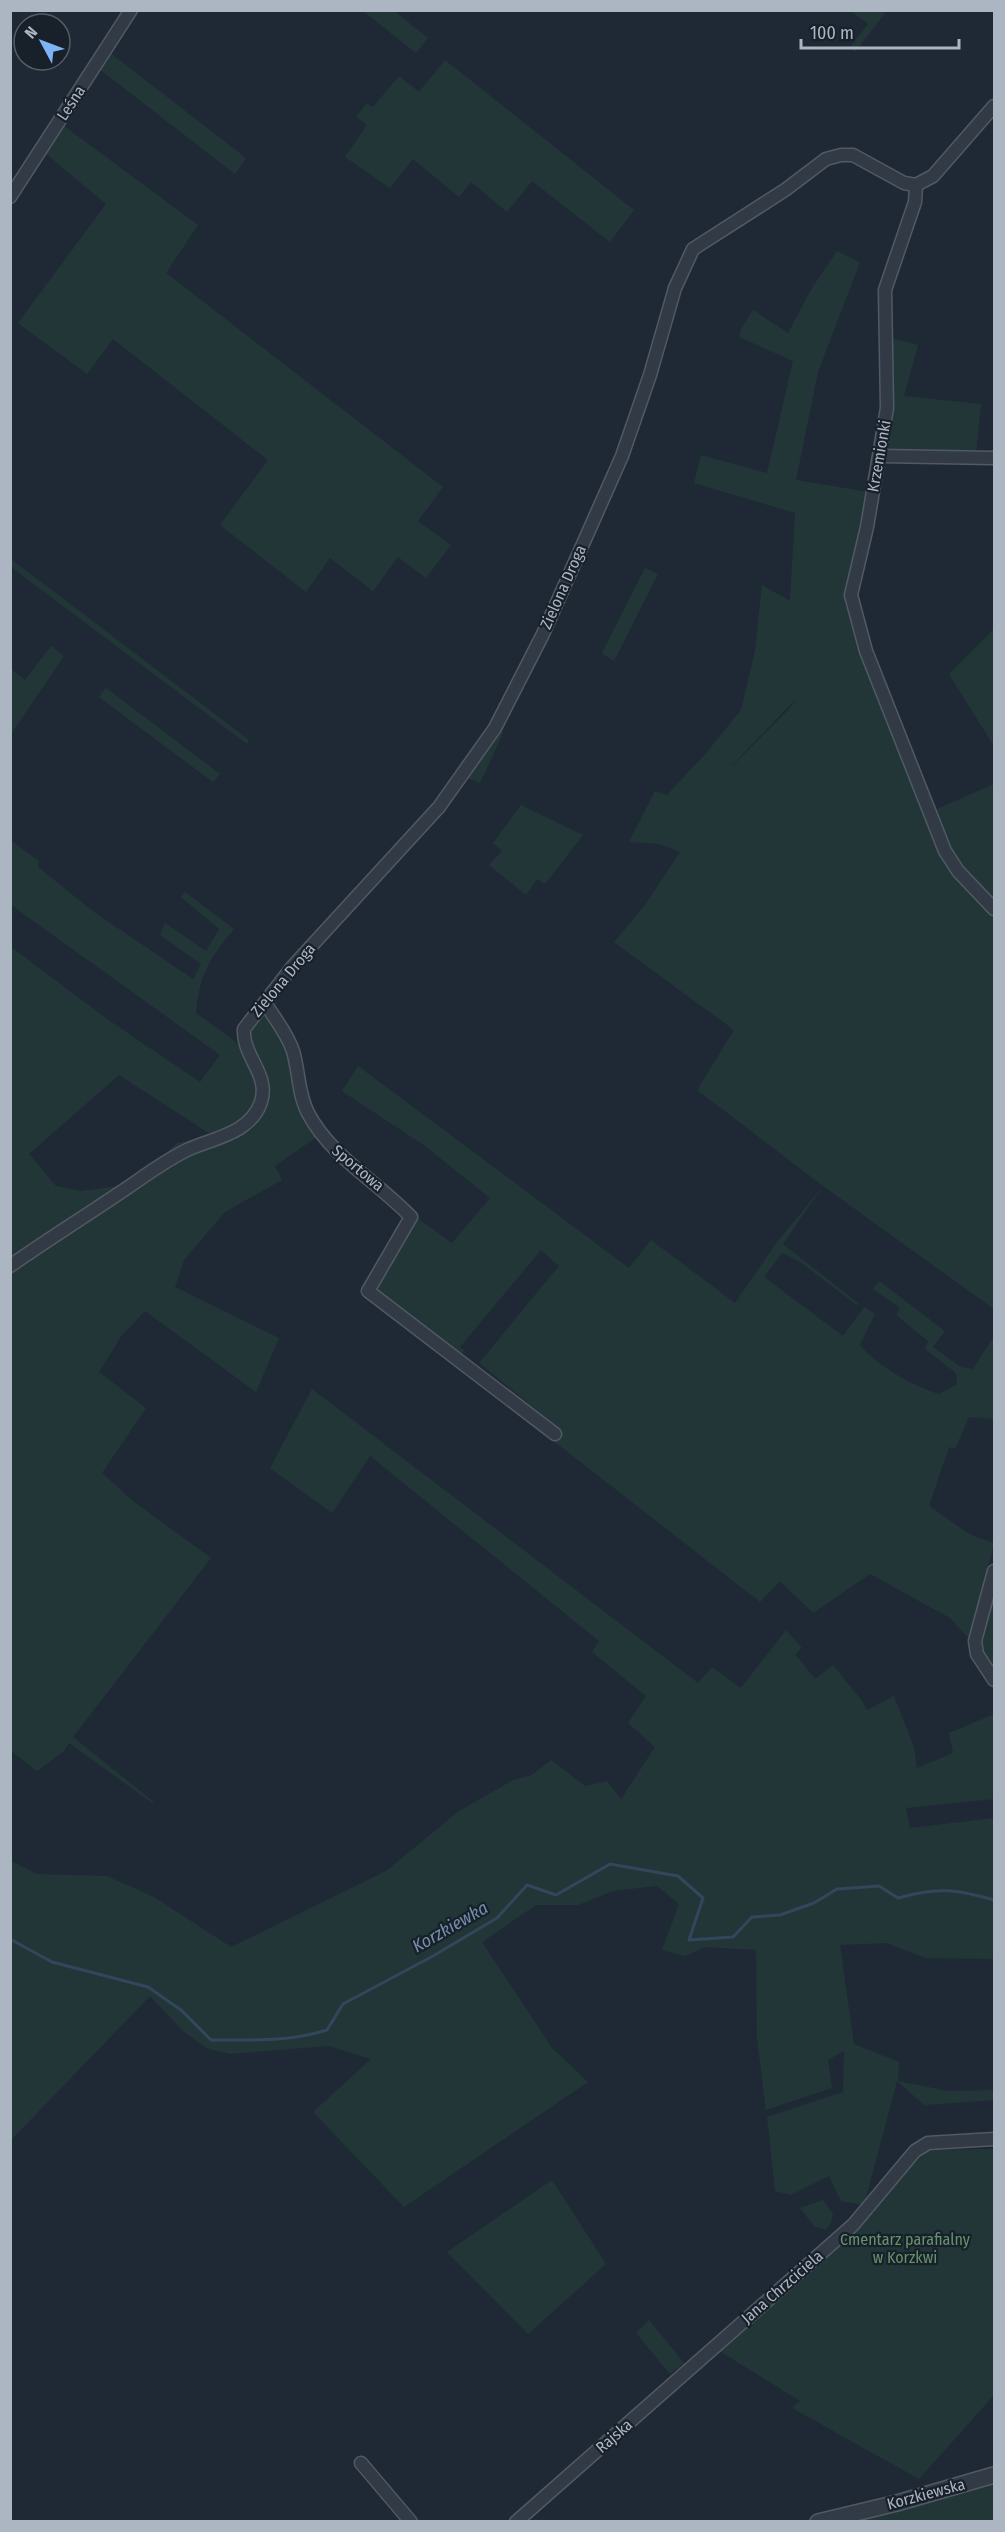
<svg xmlns="http://www.w3.org/2000/svg" width="1005" height="2532" viewBox="0 0 1005 2532" font-family="'Fira Sans Condensed',sans-serif">
  <style>
    .green { fill: #223637; fill-rule: evenodd }
    .lines { fill: none; stroke-linecap: round; stroke-linejoin: round }
    .stream { stroke: #32465c; stroke-width: 3 }
    .minor-casing { stroke: #505964; stroke-width: 15 }
    .tertiary-casing { stroke: #505964; stroke-width: 18 }
    .minor { stroke: #323b45; stroke-width: 12 }
    .tertiary { stroke: #323b45; stroke-width: 15 }
    .labels { text-anchor: middle; dominant-baseline: central; stroke-width: 4.5; stroke-linejoin: round; paint-order: stroke }
    .street-label { font-size: 16px; fill: #acb6c3; stroke: #18202a }
    .park-label { font-size: 16px; fill: #65926c; stroke: #18202a }
    .water-label { font-size: 18px; font-style: italic; fill: #748eab; stroke: #18202a }
  </style>
  <rect width="100%" height="100%" fill="#1f2935"/>
  <g class="green">
    <path d="M363,11H394L428,38L416,53Z"/>
    <path d="M851,11H882L885,13L855,52L850,47L868,24Z"/>
    <path d="M109,52L246,158L235,174L98,68Z"/>
    <path d="M445,60L634,210L610,242L532,181L507,212L471,182L459,197L413,159L390,188L345,157L367,125L356,117L367,103L373,107L399,76L419,92Z"/>
    <path d="M64,126L198,225L166,273L443,487L418,521L451,545L426,578L398,557L373,591L330,558L306,592L220,525L268,460L113,339L87,374L18,323L106,204L45,153Z"/>
    <path d="M837,251L860,262L818,372L796,480L869,492L857,560L846,605L855,637L904,759L923,815L994,784V1309L823,1186L783,1244L859,1304L857,1305L800,1262L782,1253L764,1277L843,1336L864,1307L875,1314L860,1345C875,1365 915,1387 939,1394L957,1384L956,1373L925,1349L928,1341L896,1315L900,1308L873,1289L879,1281L945,1331L933,1347L961,1367L973,1369L994,1336V1419L969,1417L955,1449L949,1447L929,1506L971,1535L994,1543L970,1640L950,1618L870,1574L813,1613L780,1581L760,1602L551,1439L559,1428L479,1363L559,1266L541,1250L460,1347L465,1351L459,1355L374,1290L417,1218L452,1243L490,1198L425,1146L342,1091L358,1066L629,1268L651,1240L735,1303L777,1242L823,1186L697,1090L734,1030L614,942L645,905L680,852L659,844L629,842L655,791L667,795L707,752L741,710L755,651L762,585L790,601L795,513L694,483L701,455L767,473L793,361L739,337L741,329L753,310L788,333L812,288ZM796,699L789,709L732,766V765Z"/>
    <path d="M890,338L918,345L904,396L981,404L976,452L885,453L893,395Z"/>
    <path d="M11,559L249,740L247,744L11,567Z"/>
    <path d="M645,568L658,574L614,661L602,653Z"/>
    <path d="M994,629V746L949,674Z"/>
    <path d="M51,646L64,656L11,734V669L25,680Z"/>
    <path d="M106,688L220,774L213,782L99,697Z"/>
    <path d="M499,728L503,733L480,783L467,778Z"/>
    <path d="M521,805L583,835L545,884L537,879L526,895L489,865L502,851L493,843Z"/>
    <path d="M10,840L39,861L38,867L94,912L193,979L201,964L160,935L165,923L206,951L219,929L181,897L185,892L234,929C210,957 199,976 196,1013L236,1042L251,1062L263,1109L246,1032L258,1016H265C295,1047 304,1097 318,1136L275,1166L282,1180L225,1212L184,1260L175,1287L279,1338L256,1392L145,1311L122,1335L99,1372L146,1408L102,1473L133,1501L211,1558L73,1737L154,1802L152,1803L69,1743L63,1752L37,1771L11,1751V947L107,1019L200,1082L220,1055L11,905ZM119,1075L212,1135L177,1143L142,1176L119,1186L81,1191L56,1186L29,1154Z"/>
    <path d="M312,1389L698,1683L712,1667L741,1688L786,1630L802,1648L795,1654L815,1679L833,1665L862,1701L867,1710L894,1696L914,1747L917,1768L953,1753L949,1733L994,1714V1799L906,1808L910,1828L994,1818V1959L926,1958L886,1943L840,1945L854,2044L899,2062L898,2081L948,2091L994,2090V2100L924,2105L897,2081L864,2205L841,2201L829,2176L791,2195L775,2191L767,2117L843,2092L844,2051L828,2060L832,2088L766,2110L757,2039L756,1950L705,1947L685,1956L662,1950L679,1904L657,1886L613,1891L578,1905H536L482,1942L552,2048L588,2082L404,2207L313,2112L371,2059L329,2046L230,2054L206,2048L183,2031L150,1996L11,2140V1861L37,1874L107,1876L154,1897L231,1947L386,1871L459,1811L513,1780L532,1775L551,1760L585,1786L607,1781L621,1799L655,1747L628,1723L646,1696L592,1652L599,1641L370,1456L332,1513L270,1468Z"/>
    <path d="M994,1583V1673L979,1649Z"/>
    <path d="M994,2149V2395L919,2479L792,2408L800,2401L718,2350L849,2237L905,2171L928,2150Z"/>
    <path d="M552,2180L606,2264L528,2334L447,2252Z"/>
    <path d="M823,2200L833,2214L831,2223L826,2230L814,2226L800,2208Z"/>
    <path d="M649,2320L684,2363L670,2374L636,2333Z"/>
    <path d="M994,2482V2521H843Z"/>
  </g>
  <g class="lines">
    <path class="stream" d="M10,1939L52,1962L148,1987L181,2010L211,2040C250,2040 290,2042 327,2030L343,2004L433,1956L497,1918L527,1885L556,1895L610,1864L678,1876L703,1898L689,1940L733,1937L752,1917L780,1915L814,1903L837,1889L879,1886L898,1898C937,1887 956,1889 994,1900"/>
    <g class="minor-casing">
      <g id="minor">
        <path d="M916,185L915,202L885,290L887,408L867,527L851,595L866,651L945,851L958,871L994,909"/>
        <path d="M10,197L131,10"/>
        <path d="M880,456L994,458"/>
        <path d="M265,1003C275,1019 287,1033 293,1051C299,1071 298,1094 308,1113C331,1157 378,1182 411,1217L368,1291L555,1434"/>
        <path d="M10,1266C47,1240 84,1217 121,1192C142,1178 164,1161 187,1150C213,1138 250,1134 261,1102C270,1074 242,1056 244,1029L293,966L439,807L495,728L543,634L622,456L650,375L675,288L693,249L785,190L826,159L841,155H853L904,183L916,185L933,176L994,106"/>
        <path d="M994,1571L975,1641L977,1654L994,1680"/>
        <path d="M361,2463L411,2522"/>
        <path d="M516,2522L853,2225L915,2151L928,2143L994,2139"/>
      </g>
    </g>
    <g class="tertiary-casing">
      <path id="tertiary" d="M818,2522L897,2503L994,2475"/>
    </g>
    <use href="#minor" class="minor"/>
    <use href="#tertiary" class="tertiary"/>
  </g>
  <g class="labels">
    <g class="street-label">
      <text transform="translate(71 103) rotate(-57)">Leśna</text>
      <text transform="translate(879 456) rotate(-80)">Krzemionki</text>
      <text transform="translate(563 587) rotate(-66)">Zielona Droga</text>
      <text transform="translate(283 980) rotate(-50)">Zielona Droga</text>
      <text transform="translate(358 1168) rotate(40)">Sportowa</text>
      <text transform="translate(782 2287) rotate(-41)">Jana Chrzciciela</text>
      <text transform="translate(614 2436) rotate(-41)">Rajska</text>
      <text transform="translate(926 2494) rotate(-15)">Korzkiewska</text>
    </g>
    <g class="park-label">
      <text x="905" y="2239">Cmentarz parafialny<tspan x="905" dy="18">w Korzkwi</tspan></text>
    </g>
    <g class="water-label">
      <text transform="translate(450 1927) rotate(-30)">Korzkiewka</text>
    </g>
  </g>
  <rect width="1005" height="2532" fill="none" stroke="#acb6c3" stroke-width="24"/>
  <g transform="translate(42 42) rotate(311)"><circle r="28" fill="#18202a" stroke="#535c67" stroke-width="1.5"/>
  <path d="M0-4.5L10 22L0 15L-10 22Z" fill="#7eb3f6"/>
  <text y="-9" font-size="16" font-weight="bold" text-anchor="middle" fill="#acb6c3">N</text>
  </g>
  <path d="M801 39v9h158v-9" fill="none" stroke="#acb6c3" stroke-width="3"/>
  <text x="810" y="39" font-size="18" fill="#acb6c3" stroke="#18202a" stroke-width="4.5" paint-order="stroke">100 m</text>
</svg>
